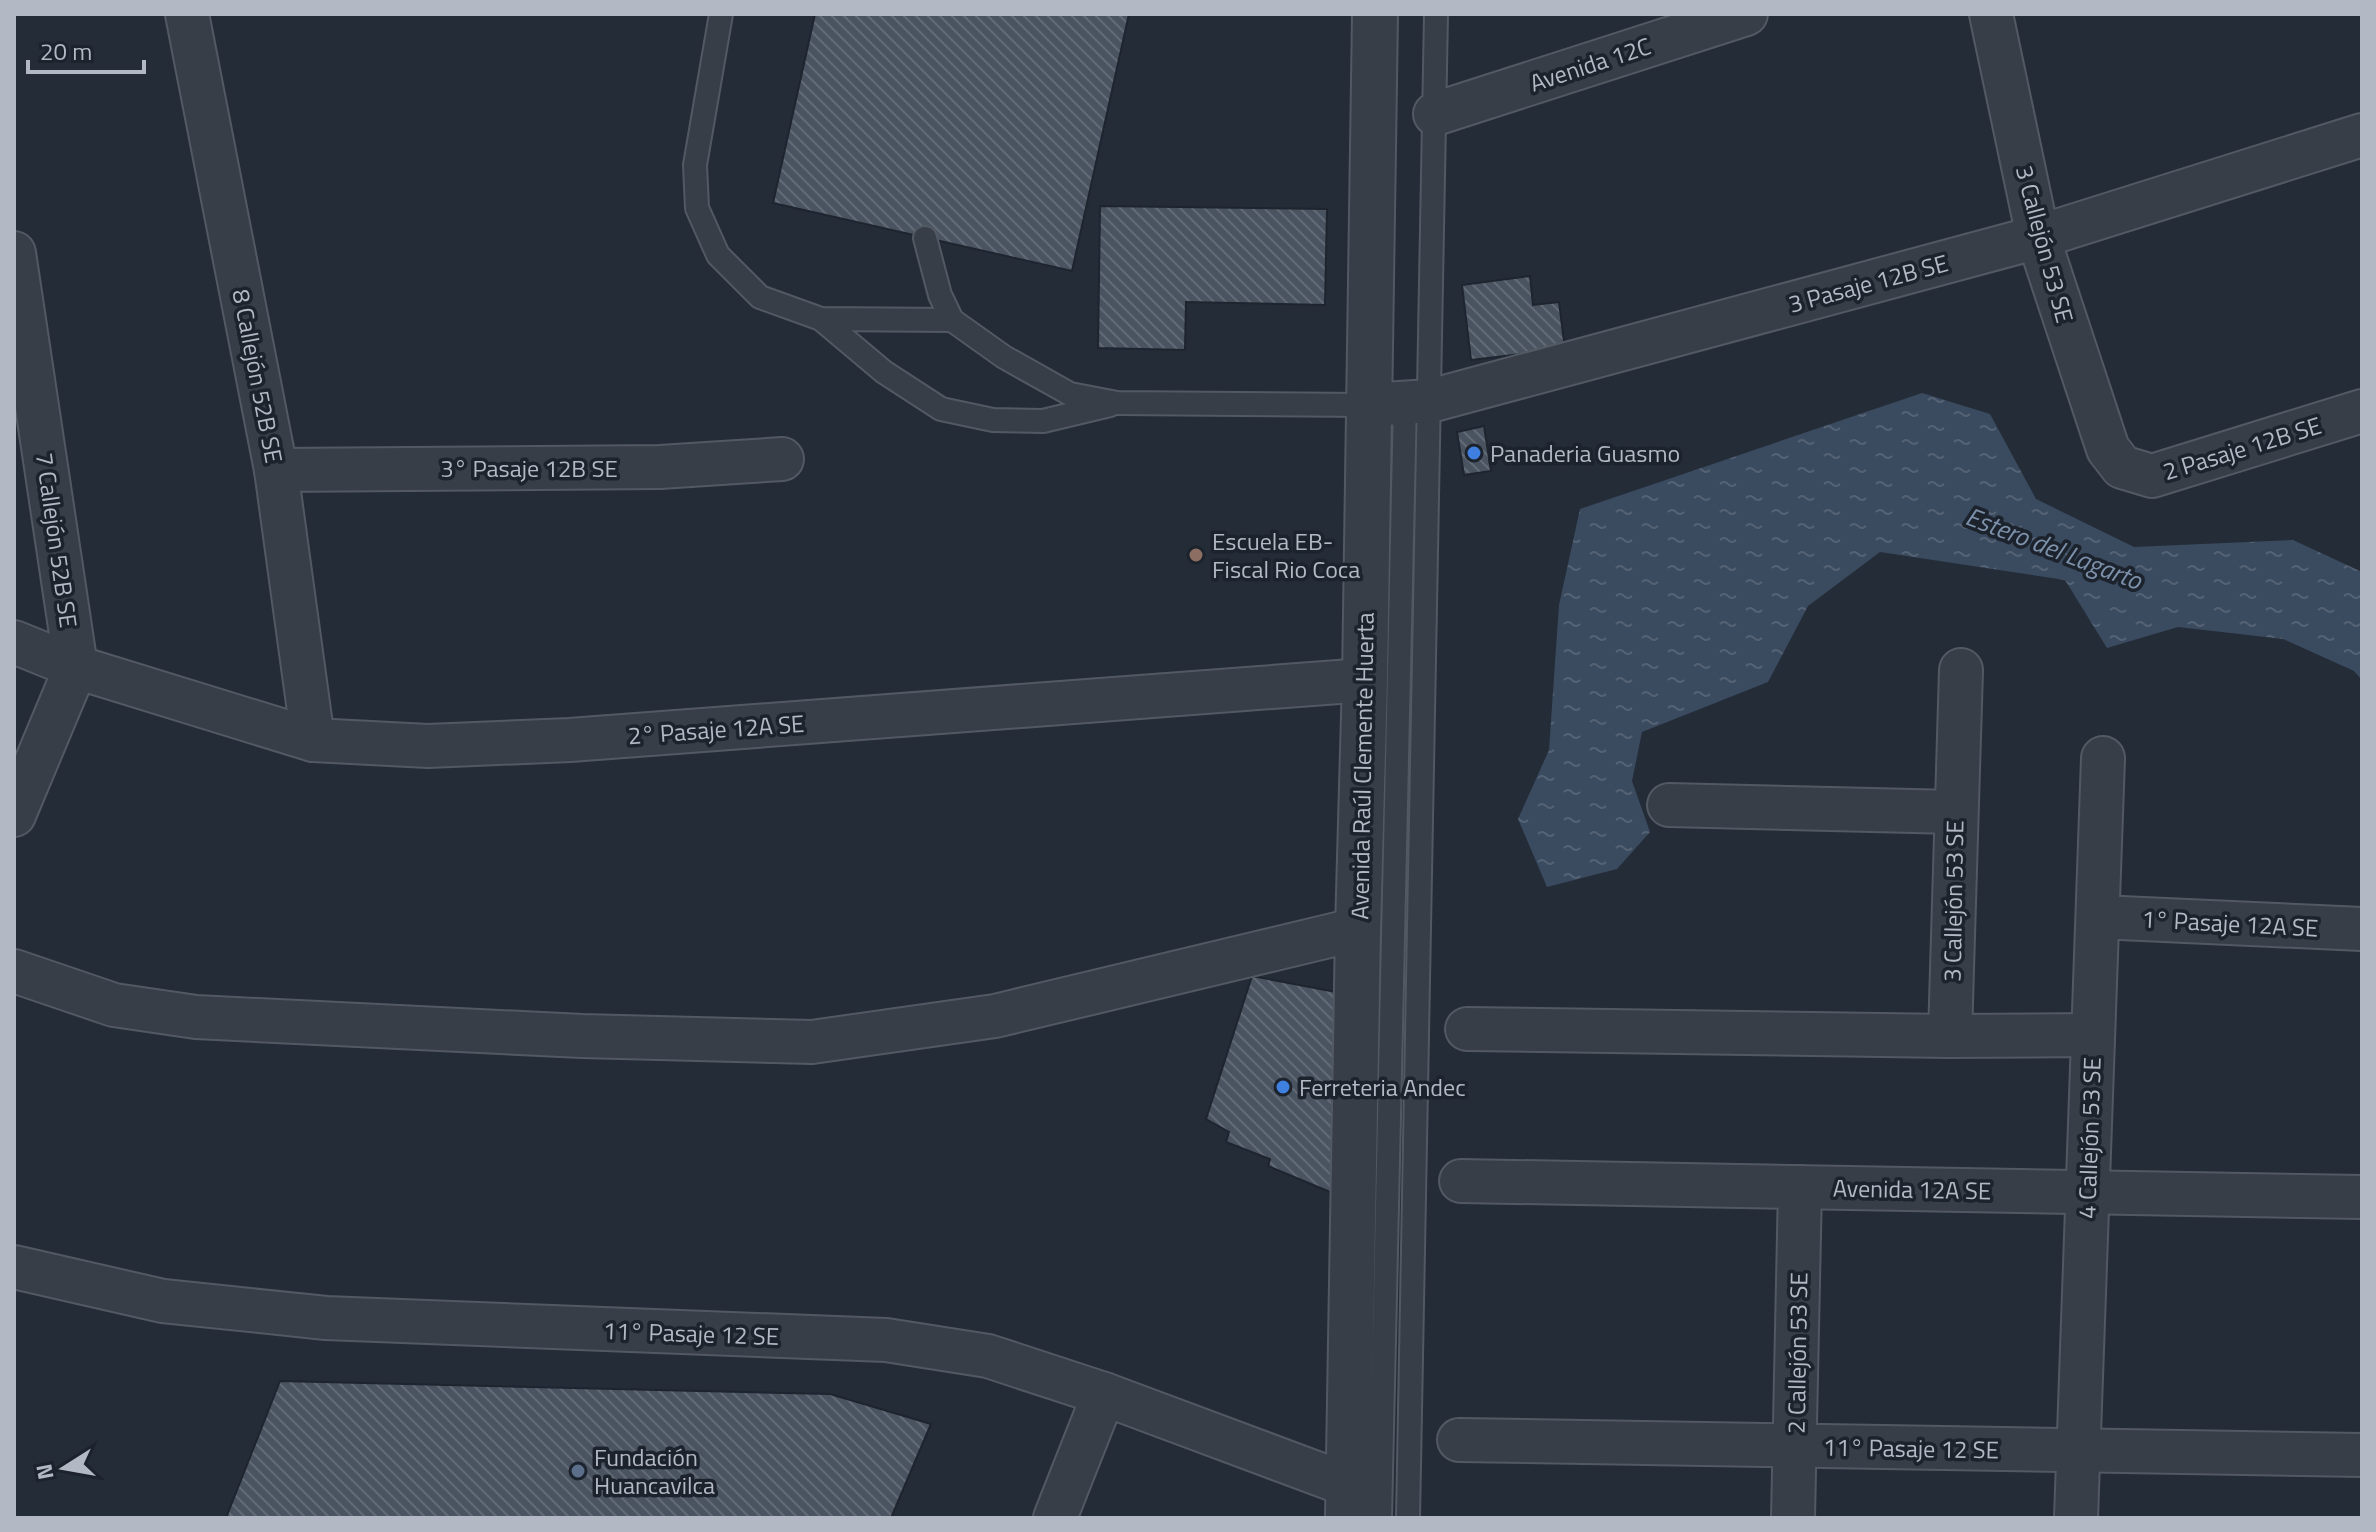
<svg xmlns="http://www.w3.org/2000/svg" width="2376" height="1532" viewBox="0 0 2376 1532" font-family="'Titillium Web',sans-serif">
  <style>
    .water { fill: url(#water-ripples) }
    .building { fill: url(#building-back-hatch); stroke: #1e252f; stroke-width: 2 }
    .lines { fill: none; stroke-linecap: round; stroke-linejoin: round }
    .service-casing { stroke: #525963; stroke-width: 26 }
    .minor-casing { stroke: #525963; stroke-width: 46 }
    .tertiary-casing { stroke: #525963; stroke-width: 48 }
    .service { stroke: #373e48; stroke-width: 22 }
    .minor { stroke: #373e48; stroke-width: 42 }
    .tertiary { stroke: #373e48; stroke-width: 44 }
    .shop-dot { fill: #3f7fe0; stroke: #1c232d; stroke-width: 3 }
    .education-dot { fill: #8d6e63; stroke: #1c232d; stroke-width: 3 }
    .service-dot { fill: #5c6f8a; stroke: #1c232d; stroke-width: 3 }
    .labels { text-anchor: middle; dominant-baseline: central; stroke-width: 7; stroke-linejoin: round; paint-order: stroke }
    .street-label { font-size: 24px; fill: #b2b9c4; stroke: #1c232d }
    .poi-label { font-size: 24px; fill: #b2b9c4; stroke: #1c232d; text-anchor: start }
    .water-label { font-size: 26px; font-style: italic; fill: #7c90aa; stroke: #1c232d }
  </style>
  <defs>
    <pattern id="water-ripples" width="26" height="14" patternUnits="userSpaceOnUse" patternTransform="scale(2)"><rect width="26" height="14" fill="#3a4a5f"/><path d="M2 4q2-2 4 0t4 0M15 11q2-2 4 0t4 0" fill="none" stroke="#546274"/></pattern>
    <pattern id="building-back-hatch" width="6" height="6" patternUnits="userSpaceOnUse" patternTransform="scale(2)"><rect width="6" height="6" fill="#4a5461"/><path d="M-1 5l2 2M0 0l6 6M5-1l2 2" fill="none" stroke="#626a76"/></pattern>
  </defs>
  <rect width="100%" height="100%" fill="#242c38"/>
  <path class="water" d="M1922,393L1990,414L2036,499L2134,547L2293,540L2362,572V680L2354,671L2283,639L2178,627L2107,648L2065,580L1880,552L1808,606L1768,682L1642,732L1632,781L1650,832L1617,869L1547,887L1518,819L1549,750L1559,605L1580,509Z"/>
  <g class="building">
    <path d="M815,14H1129L1072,271L773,203Z"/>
    <path d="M1100,206L1327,209L1325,305L1186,302L1185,350L1098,348Z"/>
    <path d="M1530,276L1533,305L1559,302L1565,349L1471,360L1462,285Z"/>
    <path d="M1484,426L1491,471L1464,475L1457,432Z"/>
    <path d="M1252,976L1336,992L1342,1197L1268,1166L1270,1159L1226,1142L1229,1132L1206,1119Z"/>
    <path d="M280,1381L830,1394L931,1424L891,1518H226Z"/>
  </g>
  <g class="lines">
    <g class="service-casing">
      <g id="service">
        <path d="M721,14L695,165L697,208L718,255L760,297L821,319L952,320"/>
        <path d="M925,238L940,295L952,320L1004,357L1070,394L1117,403L1368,405"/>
        <path d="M821,319L884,372L941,409L993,420L1043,421L1110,405"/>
        <path d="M1380,1518L1405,403"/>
        <path d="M1408,1518L1436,14"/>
      </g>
    </g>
    <g class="minor-casing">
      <g id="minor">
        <path d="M187,14L276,470L313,740"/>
        <path d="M1991,14L2038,237L2108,449L2122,467L2152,476L2362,411"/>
        <path d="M1435,114L1746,14"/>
        <path d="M14,253L76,667L14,815"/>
        <path d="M1368,405L1430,401L2038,237L2362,135"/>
        <path d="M276,470L660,467L782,459"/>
        <path d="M14,642L76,667L313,740L428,746L570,740L1365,680"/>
        <path d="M1669,805L1955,812"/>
        <path d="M2099,917L2362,929"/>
        <path d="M14,971L114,1005L196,1017L582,1036L812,1042L995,1016L1358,929"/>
        <path d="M1467,1029L1950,1036L2093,1035"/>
        <path d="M1950,1036L1961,670"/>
        <path d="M1461,1181L2362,1197"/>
        <path d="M14,1267L163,1301L326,1318L886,1340L988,1356L1104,1394L1348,1485"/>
        <path d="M1459,1440L2362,1455"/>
        <path d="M1055,1518L1104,1394"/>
        <path d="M1793,1518L1800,1187"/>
        <path d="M2076,1518L2103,758"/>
      </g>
    </g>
    <g class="tertiary-casing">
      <path id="tertiary" d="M1348,1518L1358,929L1365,680L1375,14"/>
    </g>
    <use href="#service" class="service"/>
    <use href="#minor" class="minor"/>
    <use href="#tertiary" class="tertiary"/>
  </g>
  <g class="shop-dot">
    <circle cx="1474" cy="453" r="8"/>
    <circle cx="1283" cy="1087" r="8"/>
  </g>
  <circle class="education-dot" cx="1196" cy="555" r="8"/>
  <circle class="service-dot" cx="578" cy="1471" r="8"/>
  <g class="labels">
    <g class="street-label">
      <text transform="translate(1590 64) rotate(-18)">Avenida 12C</text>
      <text transform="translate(2045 244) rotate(75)">3 Callejón 53 SE</text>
      <text transform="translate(1868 283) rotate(-15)">3 Pasaje 12B SE</text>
      <text transform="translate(258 376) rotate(79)">8 Callejón 52B SE</text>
      <text transform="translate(2242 448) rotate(-17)">2 Pasaje 12B SE</text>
      <text x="529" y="468">3° Pasaje 12B SE</text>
      <text transform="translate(57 540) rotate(82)">7 Callejón 52B SE</text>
      <text transform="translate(716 729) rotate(-4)">2° Pasaje 12A SE</text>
      <text transform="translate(1362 766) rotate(-89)">Avenida Raúl Clemente Huerta</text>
      <text transform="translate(1953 901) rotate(-89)">3 Callejón 53 SE</text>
      <text transform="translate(2230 923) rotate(3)">1° Pasaje 12A SE</text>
      <text transform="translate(2089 1138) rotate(-88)">4 Callejón 53 SE</text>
      <text transform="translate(1912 1189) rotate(1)">Avenida 12A SE</text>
      <text transform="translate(691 1333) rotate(2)">11° Pasaje 12 SE</text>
      <text transform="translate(1797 1353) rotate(-89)">2 Callejón 53 SE</text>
      <text transform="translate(1911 1448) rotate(1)">11° Pasaje 12 SE</text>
    </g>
    <g class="poi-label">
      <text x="1490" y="453">Panaderia Guasmo</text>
      <text x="1212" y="541">Escuela EB-<tspan x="1212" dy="28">Fiscal Rio Coca</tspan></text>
      <text x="1299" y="1087">Ferreteria Andec</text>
      <text x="594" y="1457">Fundación<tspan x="594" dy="28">Huancavilca</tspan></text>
    </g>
    <g class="water-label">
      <text transform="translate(2054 548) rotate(21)">Estero del Lagarto</text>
    </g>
  </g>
  <rect width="2376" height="1532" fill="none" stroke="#b2b9c4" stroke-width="32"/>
  <g transform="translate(64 1468) rotate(259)" stroke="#1c232d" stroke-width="6" paint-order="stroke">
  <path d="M0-6L14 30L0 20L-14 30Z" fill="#b2b9c4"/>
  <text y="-12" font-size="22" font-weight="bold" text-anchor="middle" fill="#b2b9c4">N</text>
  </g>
  <path d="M28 60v12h116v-12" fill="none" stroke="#b2b9c4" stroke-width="4"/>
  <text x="40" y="60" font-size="24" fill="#b2b9c4" stroke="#1c232d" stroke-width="6" paint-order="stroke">20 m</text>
</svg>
